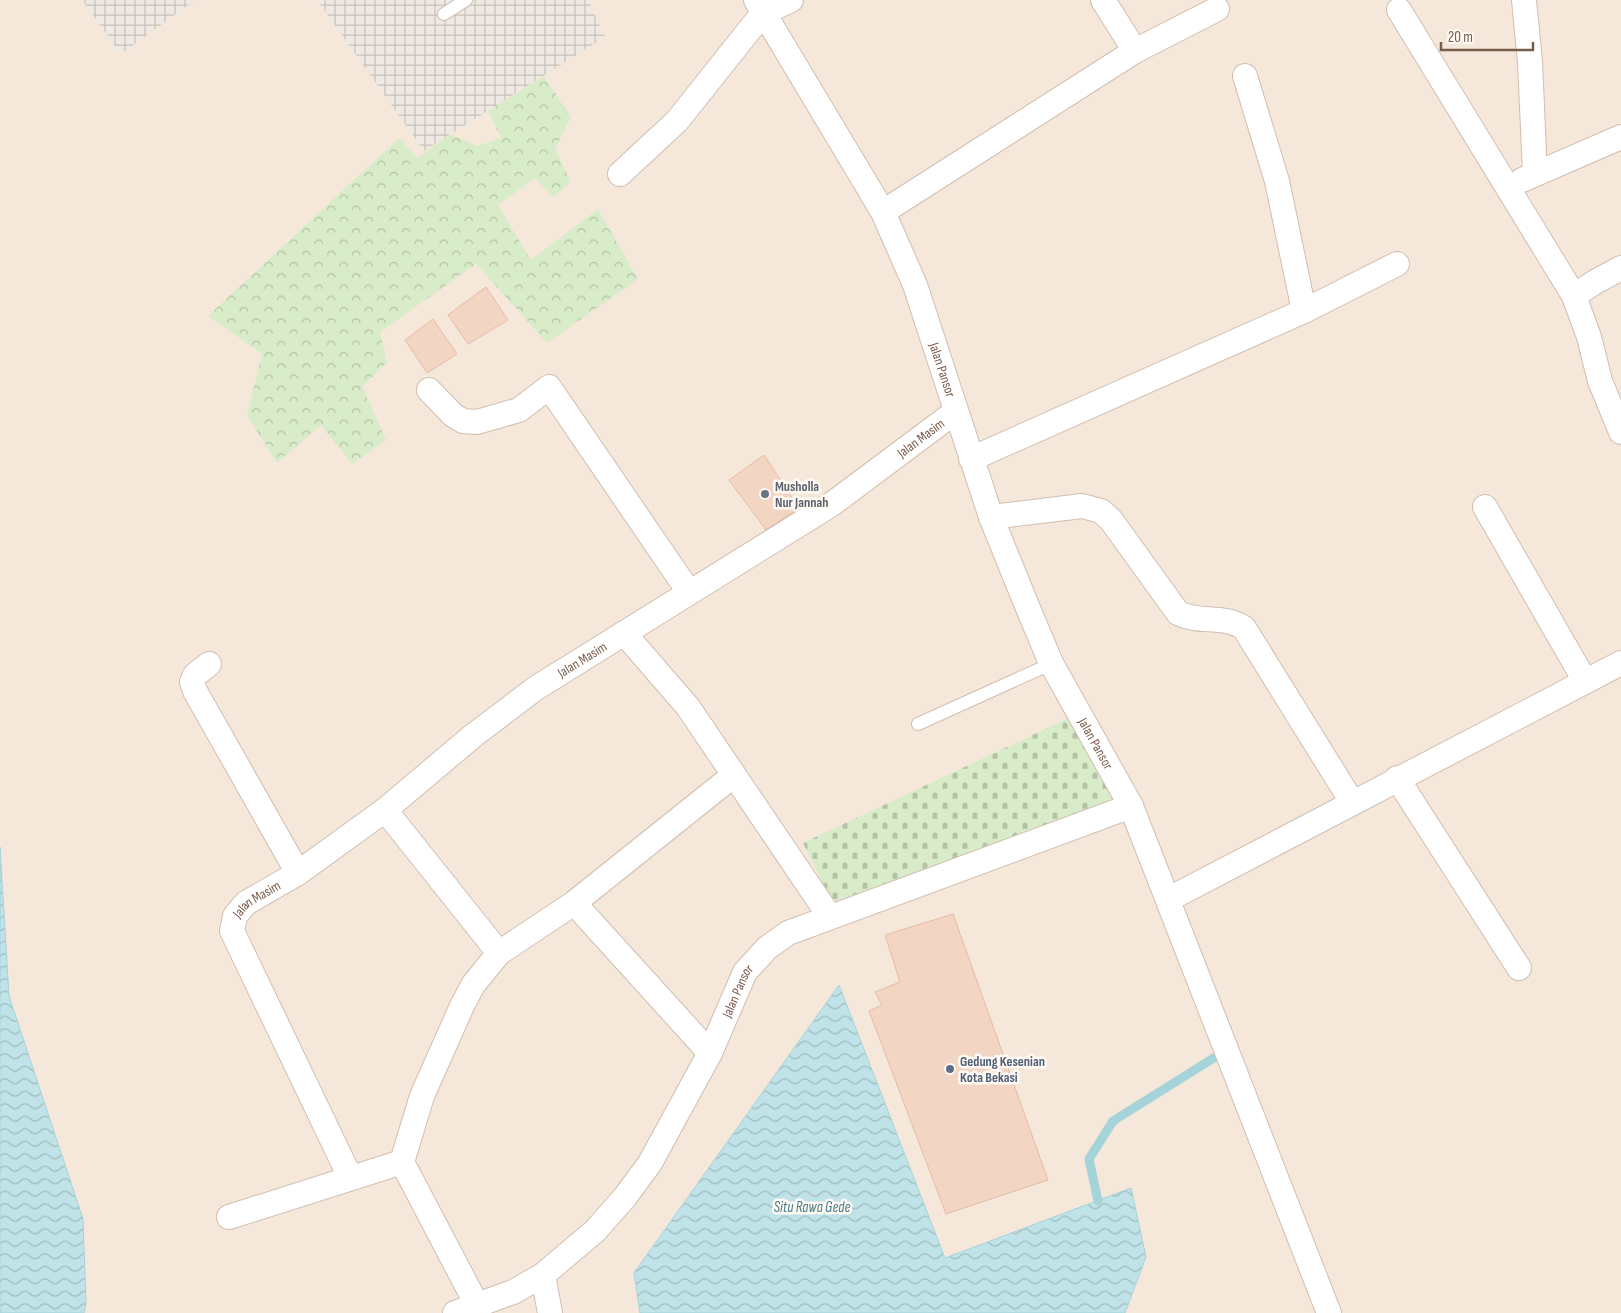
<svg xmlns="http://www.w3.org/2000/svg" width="1621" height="1313" viewBox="0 0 1621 1313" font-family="'Sofia Sans Condensed',sans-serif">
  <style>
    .residential { fill: #f5e8da }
    .industrial { fill: url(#industrial-grid) }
    .forest { fill: url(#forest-crowns) }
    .cemetery { fill: url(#cemetery-stones) }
    .water { fill: url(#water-waves); stroke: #a5d3da }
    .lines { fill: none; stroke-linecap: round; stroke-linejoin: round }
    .stream { stroke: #a5d3da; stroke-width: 9 }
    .building { fill: #f3d5c3; stroke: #e6bba3 }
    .lane-casing { stroke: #d1beb0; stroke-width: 14 }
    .street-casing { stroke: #d1beb0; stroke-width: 26 }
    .lane { stroke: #fff; stroke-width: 12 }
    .street { stroke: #fff; stroke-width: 24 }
    .worship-dot { fill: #6b7280; stroke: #fffaf3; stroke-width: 2 }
    .service-dot { fill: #5c6f8a; stroke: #fffaf3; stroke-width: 2 }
    .labels { text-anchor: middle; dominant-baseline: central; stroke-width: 5; stroke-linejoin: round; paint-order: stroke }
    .street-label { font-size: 14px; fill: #7a5c4d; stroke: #fffaf3 }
    .worship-label { font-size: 14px; font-weight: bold; fill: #5b616d; stroke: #fffaf3; text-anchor: start }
    .service-label { font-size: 14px; font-weight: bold; fill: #4e5e75; stroke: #fffaf3; text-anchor: start }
    .water-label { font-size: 15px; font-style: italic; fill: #437c86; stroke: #fffaf3 }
  </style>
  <defs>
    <pattern id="industrial-grid" width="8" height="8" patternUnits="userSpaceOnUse" patternTransform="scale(1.25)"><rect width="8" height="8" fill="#efe9e4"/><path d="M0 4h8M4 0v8" fill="none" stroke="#c7c0bb"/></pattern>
    <pattern id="forest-crowns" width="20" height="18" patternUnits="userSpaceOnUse" patternTransform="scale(1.25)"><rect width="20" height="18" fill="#d8ecc9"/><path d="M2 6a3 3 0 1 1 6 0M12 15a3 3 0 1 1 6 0" fill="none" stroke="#b4c2a5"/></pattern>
    <pattern id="cemetery-stones" width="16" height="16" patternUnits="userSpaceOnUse" patternTransform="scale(1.25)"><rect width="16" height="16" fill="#d8ecc9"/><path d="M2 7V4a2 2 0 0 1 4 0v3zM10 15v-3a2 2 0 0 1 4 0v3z" fill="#b4c2a5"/></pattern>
    <pattern id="water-waves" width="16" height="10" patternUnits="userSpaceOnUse" patternTransform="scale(1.25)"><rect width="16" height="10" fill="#bfe3e8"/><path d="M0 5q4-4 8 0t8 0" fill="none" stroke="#a0bbbe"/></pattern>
  </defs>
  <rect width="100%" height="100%" fill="#fdf6ec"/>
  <rect class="residential" x="0" y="0" width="1621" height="1313"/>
  <g class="industrial">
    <path d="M82,0H195L121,54Z"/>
    <path d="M317,0H588L605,37L424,151Z"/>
  </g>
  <path class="forest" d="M544,76L571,117L555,149L571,182L553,197L535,178L498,205L531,260L598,209L638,279L547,343L476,264L380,332L387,363L362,386L386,440L352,464L321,425L277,463L247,415L262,354L208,316L399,138L418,158L450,134L477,146L501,138L488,111Z"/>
  <path class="cemetery" d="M1071,717L1120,802L832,902L803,843Z"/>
  <g class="water">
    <path d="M0,847L9,996L83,1219L86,1303L84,1313H0Z"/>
    <path d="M839,985L945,1258L1131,1188L1146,1257L1125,1313H640L634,1273Z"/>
  </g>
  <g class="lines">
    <path class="stream" d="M1098,1201L1089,1159L1113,1121L1220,1054"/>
  </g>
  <g class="building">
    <path d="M486,287L508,320L468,344L448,315Z"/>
    <path d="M433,319L457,354L427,373L405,340Z"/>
    <path d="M764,455L799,508L766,530L729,480Z"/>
    <path d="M953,914L1048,1180L946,1214L869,1011L882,1005L875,992L900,982L885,935Z"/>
  </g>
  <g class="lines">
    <g class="lane-casing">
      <g id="lane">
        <path d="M444,14L466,0"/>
        <path d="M918,724L1044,667"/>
      </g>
    </g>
    <g class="street-casing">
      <g id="street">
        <path id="s1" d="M756,0L883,212L915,285L991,517L1025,601L1051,663L1131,806L1329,1313"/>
        <path d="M1524,0L1530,62L1535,174"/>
        <path d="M1399,10L1574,296L1589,337L1600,381L1621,432"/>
        <path d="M1135,51L1217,9"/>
        <path d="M1245,76L1277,181L1304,311"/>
        <path d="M620,174L677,121L763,13L791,0"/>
        <path d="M1522,180L1621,137"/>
        <path d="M883,212L1135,51L1103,0"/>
        <path d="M1574,296L1595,282L1621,268"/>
        <path d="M429,390L453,415L463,421L477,422L519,410L549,387L689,592"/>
        <path d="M971,459L1304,311L1397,264"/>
        <path d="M1485,507L1585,681"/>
        <path d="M991,517L1082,506L1101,511L1111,520L1178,613C1199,624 1223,614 1244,628L1352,802"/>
        <path d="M624,633L688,707L830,917"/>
        <path d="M209,664L195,675L192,682L195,691L298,873"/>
        <path d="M1397,778L1519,968"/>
        <path d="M385,810L499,953"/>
        <path d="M1169,899L1621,663"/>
        <path d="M574,903L710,1053"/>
        <path d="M402,1162L422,1096L462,1006L473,985L499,953L574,903L734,775"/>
        <path id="s2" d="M350,1177L232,931L235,916L246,903L298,873L385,810L474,735L536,688L832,504L955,412"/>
        <path d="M229,1217L402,1162L477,1305"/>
        <path d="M543,1275L550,1313"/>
        <path id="s3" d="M455,1313L513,1292L543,1275L595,1231L625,1197L650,1163L710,1053L745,972L767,948L788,933L1131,806"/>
      </g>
    </g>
    <use href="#lane" class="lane"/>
    <use href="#street" class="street"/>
  </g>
  <circle class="worship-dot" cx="765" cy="494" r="5"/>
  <circle class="service-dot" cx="950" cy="1069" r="5"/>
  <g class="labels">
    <g class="street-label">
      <text stroke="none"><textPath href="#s1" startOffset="416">Jalan Pansor</textPath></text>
      <text stroke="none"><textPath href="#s2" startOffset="1126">Jalan Masim</textPath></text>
      <text stroke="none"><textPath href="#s2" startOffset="721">Jalan Masim</textPath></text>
      <text stroke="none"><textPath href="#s1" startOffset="821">Jalan Pansor</textPath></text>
      <text stroke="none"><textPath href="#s2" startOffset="316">Jalan Masim</textPath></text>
      <text stroke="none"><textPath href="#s3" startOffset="445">Jalan Pansor</textPath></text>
    </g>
    <g class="worship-label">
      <text x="775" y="486">Musholla<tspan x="775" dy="16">Nur Jannah</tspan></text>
    </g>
    <g class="service-label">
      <text x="960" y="1061">Gedung Kesenian<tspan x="960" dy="16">Kota Bekasi</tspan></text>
    </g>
    <g class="water-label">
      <text x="812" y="1207">Situ Rawa Gede</text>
    </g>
  </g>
  <path d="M1441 42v8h92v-8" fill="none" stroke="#7a5c4d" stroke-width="2.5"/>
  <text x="1448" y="42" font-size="15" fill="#7a5c4d" stroke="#fffaf3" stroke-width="4" paint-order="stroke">20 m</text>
</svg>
